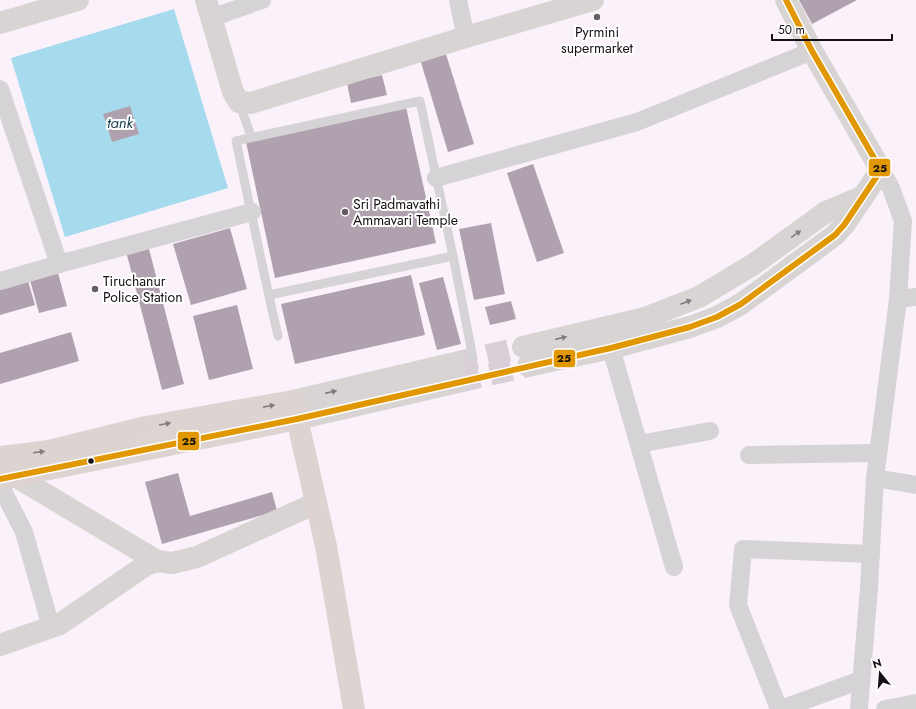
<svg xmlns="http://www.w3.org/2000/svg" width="916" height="709" viewBox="0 0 916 709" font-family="Jost,sans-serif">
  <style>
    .water { fill: #a6dbee }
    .building { fill: #afa2ae }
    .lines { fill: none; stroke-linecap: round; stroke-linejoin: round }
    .secondary-tunnel { stroke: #d8cfd8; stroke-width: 22; stroke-dasharray: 22 11; stroke-linecap: butt }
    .lane { stroke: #d6d3d6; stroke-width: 9 }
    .street { stroke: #d6d3d6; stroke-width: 18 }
    .secondary { stroke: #d9d4d4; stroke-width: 22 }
    .primary { stroke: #ddd4d2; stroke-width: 22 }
    .bus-1-casing { stroke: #fff; stroke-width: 9 }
    .bus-1 { stroke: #e09702; stroke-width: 6 }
    .oneway { fill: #817b7e }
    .oneway2 { fill: #837b7c }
    .poi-dot { fill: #665d64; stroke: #fff; stroke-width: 1.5 }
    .bus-dot { fill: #150e14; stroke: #fff; stroke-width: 1.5 }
    .labels { text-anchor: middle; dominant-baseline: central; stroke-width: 4; stroke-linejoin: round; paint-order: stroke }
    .poi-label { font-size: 14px; fill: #150e14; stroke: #fff; text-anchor: start }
    .water-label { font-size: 15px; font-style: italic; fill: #183d48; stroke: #fff }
    .line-badge { stroke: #fff; stroke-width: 1.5 }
    .pale-badge-label { font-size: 11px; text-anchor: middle; font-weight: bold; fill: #111 }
  </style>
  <rect width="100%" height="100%" fill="#fbf1fa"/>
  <path class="water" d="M174,9L228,188L65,237L11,58Z"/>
  <g class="building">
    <path d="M799,0H857L812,24Z"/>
    <path d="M445,51L474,144L448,152L420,59Z"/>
    <path d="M382,75L387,95L351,103L347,83Z"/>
    <path d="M130,106L139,134L112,142L103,114Z"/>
    <path d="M406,107L436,243L275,278L246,142Z"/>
    <path d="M533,164L564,253L537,262L507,173Z"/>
    <path d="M491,223L505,294L474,300L459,229Z"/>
    <path d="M230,228L247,289L191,305L173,244Z"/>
    <path d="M149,249L184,384L162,390L127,255Z"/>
    <path d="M58,273L67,306L39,313L30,280Z"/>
    <path d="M411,275L425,335L295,364L281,304Z"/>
    <path d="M443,277L461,344L437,350L419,283Z"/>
    <path d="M28,281L35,305L0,315V289Z"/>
    <path d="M511,301L516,319L490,325L485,307Z"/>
    <path d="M237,305L253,369L209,380L193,316Z"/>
    <path d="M71,332L79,361L0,384V353Z"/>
    <path d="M178,473L190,516L272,492L277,511L162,544L145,482Z"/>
  </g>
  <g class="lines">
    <g class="secondary-tunnel">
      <path d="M455,363L523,347"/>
      <path d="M458,382L528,366"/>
    </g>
    <g class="lane">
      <path d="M239,102L251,136"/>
      <path d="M453,256L473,358"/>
      <path d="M269,295L453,256L420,101L236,141C250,206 263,271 278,336"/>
    </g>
    <g class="street">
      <path d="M458,0L466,37"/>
      <path d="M211,18L262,0"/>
      <path d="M0,89L59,264L252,212"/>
      <path d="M436,178L637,122L812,51"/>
      <path d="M0,281L59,264"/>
      <path d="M898,299L916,297"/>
      <path d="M611,348L674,567"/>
      <path d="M639,444L710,431"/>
      <path d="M749,455L877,453"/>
      <path d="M875,478L916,485"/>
      <path d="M0,485L24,532L51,627"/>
      <path d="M779,709L738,605L743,549L871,554"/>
      <path d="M781,709L861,680"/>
      <path d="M859,709L869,588L875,478L898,299L903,221L891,188L881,170"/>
      <path d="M885,709L916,703"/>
    </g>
    <g class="secondary">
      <path d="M206,0L233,92L239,102L251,103L466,37L593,0"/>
      <path d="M0,23L78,0"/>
      <path d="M523,347L645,318L699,297L754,264L826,212L862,197"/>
      <path d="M528,366L611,348L690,327L717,317L741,304L835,235L844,225L881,170L812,51L786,0"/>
      <path d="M293,401L455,363"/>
      <path d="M297,419L458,382"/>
      <path d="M15,476L157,561"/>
      <path d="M0,645L60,624L146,565L157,561L172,563L197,557L316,503"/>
    </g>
    <g class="primary">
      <path d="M0,457L49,451L146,427L293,401L326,546L354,709"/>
      <path d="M0,479L297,419"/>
    </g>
    <g class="bus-1-casing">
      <path id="bus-1" d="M0,479L297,419L611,348L690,327L717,317L741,304L835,235L844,225L881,170L812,51L786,0"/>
    </g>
    <use href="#bus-1" class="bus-1"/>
  </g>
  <defs><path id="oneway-solid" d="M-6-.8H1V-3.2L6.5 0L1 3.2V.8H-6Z"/></defs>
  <g class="oneway">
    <use href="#oneway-solid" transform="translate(796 234) rotate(-36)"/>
    <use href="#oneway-solid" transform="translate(686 302) rotate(-21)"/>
    <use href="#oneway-solid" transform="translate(561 338) rotate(-13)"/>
    <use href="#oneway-solid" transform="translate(331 392) rotate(-13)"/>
  </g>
  <g class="oneway2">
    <use href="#oneway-solid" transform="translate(269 406) rotate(-11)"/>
    <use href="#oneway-solid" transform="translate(165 424) rotate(-10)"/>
    <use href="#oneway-solid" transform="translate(39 452) rotate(-7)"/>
  </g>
  <g class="poi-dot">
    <circle cx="597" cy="17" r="4"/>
    <circle cx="345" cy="212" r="4"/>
    <circle cx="95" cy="289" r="4"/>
  </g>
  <circle class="bus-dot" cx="91" cy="461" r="3.5"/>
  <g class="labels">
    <g class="poi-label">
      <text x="597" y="32" text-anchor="middle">Pyrmini<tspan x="597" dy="16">supermarket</tspan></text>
      <text x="353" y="204">Sri Padmavathi<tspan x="353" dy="16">Ammavari Temple</tspan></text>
      <text x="103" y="281">Tiruchanur<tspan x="103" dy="16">Police Station</tspan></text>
    </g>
    <g class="water-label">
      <text x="120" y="123">tank</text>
    </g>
  </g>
  <g class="line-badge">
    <rect x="868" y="158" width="23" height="19" rx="4" fill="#e09702"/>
    <rect x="553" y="349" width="23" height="19" rx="4" fill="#e09702"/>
    <rect x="177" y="431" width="23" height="20" rx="4" fill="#e09702"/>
  </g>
  <g class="pale-badge-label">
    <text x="880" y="172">25</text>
    <text x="564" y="362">25</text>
    <text x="189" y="445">25</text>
  </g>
  <g transform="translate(880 673) rotate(343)" stroke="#ffffff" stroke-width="3" paint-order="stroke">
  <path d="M0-3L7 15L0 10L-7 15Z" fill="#150e14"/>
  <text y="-6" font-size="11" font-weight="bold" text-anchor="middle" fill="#150e14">N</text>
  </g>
  <path d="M772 34v6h120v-6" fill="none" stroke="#150e14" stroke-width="2"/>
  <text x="778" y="34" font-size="12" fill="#150e14" stroke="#ffffff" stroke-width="3" paint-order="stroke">50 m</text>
</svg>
